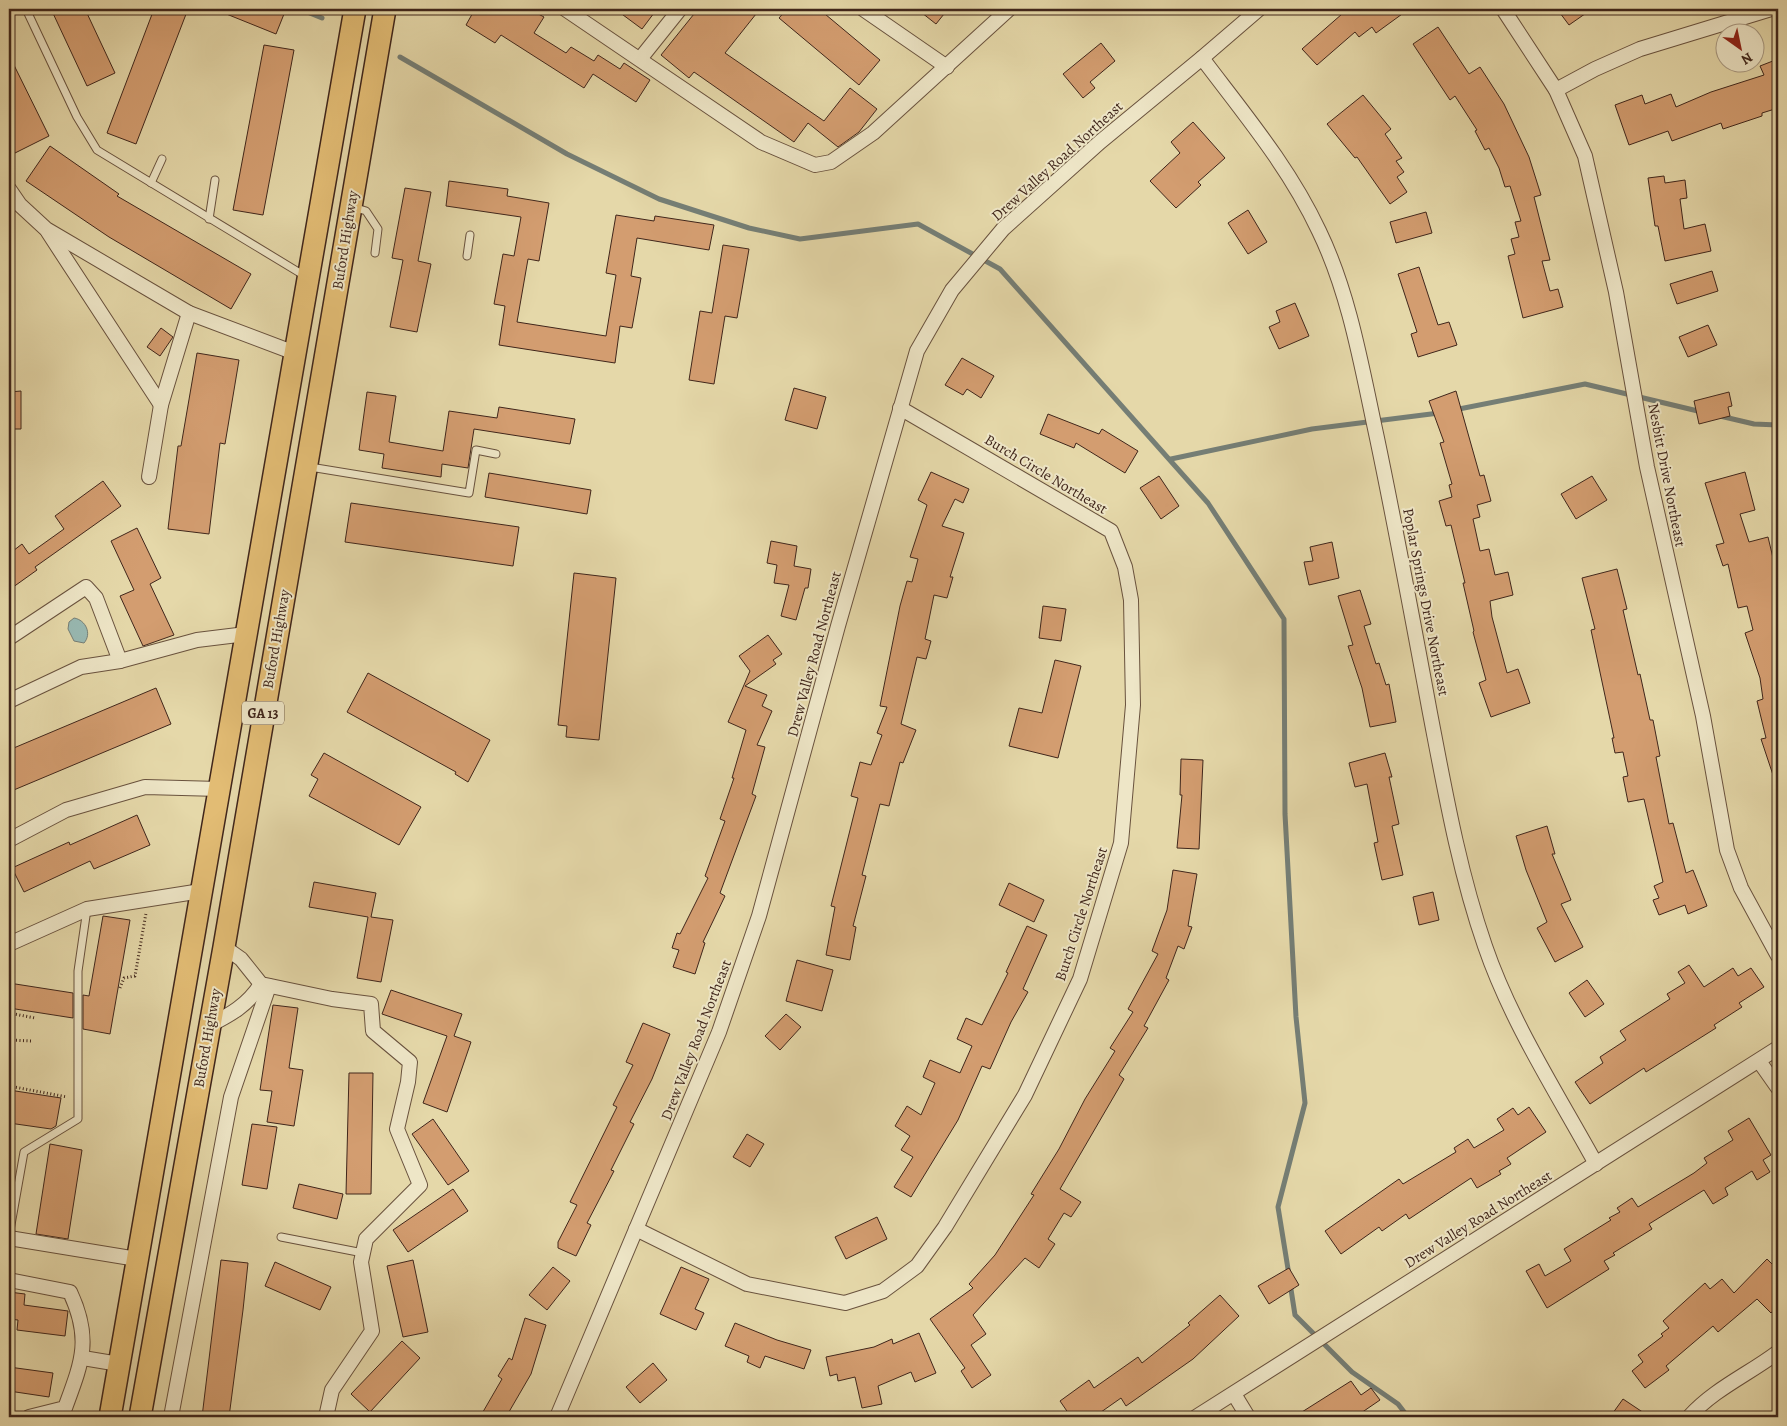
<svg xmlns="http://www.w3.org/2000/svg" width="1787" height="1426" viewBox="0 0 1787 1426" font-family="Alegreya,serif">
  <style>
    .water { fill: #98b8b1; stroke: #757e75 }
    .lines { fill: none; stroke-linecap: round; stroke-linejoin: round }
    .stream { stroke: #757e75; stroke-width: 5 }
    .building { fill: #d39d70; stroke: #40261b }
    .service-casing { stroke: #69523e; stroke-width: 9 }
    .minor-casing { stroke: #69523e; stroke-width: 16 }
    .primary-casing { stroke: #40261b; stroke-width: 24 }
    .path { stroke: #40261b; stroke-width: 3; stroke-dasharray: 1 2.5; stroke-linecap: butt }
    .service { stroke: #eee6c7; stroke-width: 7 }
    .minor { stroke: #eee6c7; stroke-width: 14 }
    .primary { stroke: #e2bc74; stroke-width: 21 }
    .labels { text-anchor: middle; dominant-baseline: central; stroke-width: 4; stroke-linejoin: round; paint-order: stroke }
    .shield { fill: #eee6c7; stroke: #74604f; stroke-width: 1 }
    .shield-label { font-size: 14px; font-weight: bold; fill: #40261b }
    .street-label { font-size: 15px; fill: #40261b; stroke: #eee6c7 }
  </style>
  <rect width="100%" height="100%" fill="#e5d8a9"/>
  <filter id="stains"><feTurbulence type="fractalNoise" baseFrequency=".004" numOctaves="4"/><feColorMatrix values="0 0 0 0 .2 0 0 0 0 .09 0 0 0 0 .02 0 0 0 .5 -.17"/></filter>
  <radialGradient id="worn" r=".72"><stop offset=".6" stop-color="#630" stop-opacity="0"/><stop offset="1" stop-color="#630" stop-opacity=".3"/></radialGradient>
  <path class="water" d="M74,618C86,620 92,634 84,643L74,641L68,629L69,622Z"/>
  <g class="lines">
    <g class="stream">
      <path d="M300,9L322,18"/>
      <path d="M400,57L567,154L659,199L749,228L800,239L918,224L1000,269L1208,503L1284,619L1285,814L1296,1017L1305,1103L1278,1207L1289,1275"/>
      <path d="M1454,410L1585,384L1702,412"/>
      <path d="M1720,416L1754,424L1778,425"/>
      <path d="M1171,459L1312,429L1439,413"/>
      <path d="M1290,1283L1295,1315L1352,1372L1398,1404L1408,1417"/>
    </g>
  </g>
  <g class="building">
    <path d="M51,9H85L115,73L87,86Z"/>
    <path d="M154,9H188L136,144L107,133Z"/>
    <path d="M214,9H286L276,34Z"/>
    <path d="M475,9H529L544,17L534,33L566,53L571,47L594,61L598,55L620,69L624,63L650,80L636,102L593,74L584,88L501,35L495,43L466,25Z"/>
    <path d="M615,9H657L642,29Z"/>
    <path d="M698,9H760L725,53L824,121L850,88L877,109L859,132L838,147L808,123L794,142L694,72L689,78L661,55Z"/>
    <path d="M787,9H819L880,60L859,85L779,18Z"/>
    <path d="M917,9H948L936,24Z"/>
    <path d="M1338,9H1409L1376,33L1372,27L1359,37L1355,32L1317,65L1302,49L1342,14Z"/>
    <path d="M1557,9H1592L1569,25Z"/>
    <path d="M1438,27L1469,74L1480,67L1504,104L1529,157L1541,195L1534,197L1550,260L1542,261L1550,291L1558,289L1563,307L1523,318L1508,256L1515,254L1511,239L1519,237L1515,222L1521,221L1510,186L1505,187L1499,168L1489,148L1485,150L1475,131L1477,130L1455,96L1450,100L1413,44Z"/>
    <path d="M1101,43L1115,61L1090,82L1095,88L1083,98L1063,74Z"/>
    <path d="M264,45L294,50L263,215L233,210Z"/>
    <path d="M9,55L49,136L9,156Z"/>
    <path d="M1778,59V108L1762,113V116L1723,129L1721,123L1672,141L1668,131L1629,145L1615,105L1642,95L1645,104L1671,94L1676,107L1711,92L1764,75L1760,66Z"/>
    <path d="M1363,95L1391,129L1385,134L1402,158L1396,161L1404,172L1397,177L1407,192L1390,204L1357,157L1355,158L1327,124Z"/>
    <path d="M1193,122L1225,158L1198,182L1201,185L1176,208L1150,181L1180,153L1171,142Z"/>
    <path d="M50,146L119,194L117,196L251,274L231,309L109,237L26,181Z"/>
    <path d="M1664,176L1665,183L1685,180L1687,198L1680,199L1684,229L1705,224L1711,251L1665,261L1658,226H1655L1648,178Z"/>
    <path d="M449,181L508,189L507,196L549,203L539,261L528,259L517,322L606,336L616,275L606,273L616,215L654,221L655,216L714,225L709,250L637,238L631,276L641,278L632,328L620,326L615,363L499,345L505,306L494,304L503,254L514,256L521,217L446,206Z"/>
    <path d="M405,188L431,192L418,261L431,264L417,332L390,327L403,260L392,258Z"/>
    <path d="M1248,210L1267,242L1248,254L1228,223Z"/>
    <path d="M1426,212L1432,233L1396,243L1390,222Z"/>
    <path d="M723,245L749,249L737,318L725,316L714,384L689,380L700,311L712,313Z"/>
    <path d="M1419,267L1438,325L1449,322L1457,345L1418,357L1411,334L1417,332L1398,274Z"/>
    <path d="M1712,271L1718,291L1677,304L1670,284Z"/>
    <path d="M1295,303L1309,336L1279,349L1269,327L1280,322L1276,311Z"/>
    <path d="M1708,325L1717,345L1688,357L1679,337Z"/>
    <path d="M161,328L173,337L160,356L147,347Z"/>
    <path d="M197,353L239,360L225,444L220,443L209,534L168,529L178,446H181Z"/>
    <path d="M962,358L994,376L981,398L967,389L963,395L945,385Z"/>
    <path d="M794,388L826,397L817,429L785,420Z"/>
    <path d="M21,391V429H9V392Z"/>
    <path d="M1456,391L1480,476L1484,475L1491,501L1477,505L1480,517L1473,519L1480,551L1489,549L1495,575L1508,572L1513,595L1490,601L1492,617L1507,673L1518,669L1530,703L1491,717L1479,683L1486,680L1473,632L1474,631L1463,583H1465L1451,525L1446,526L1439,501L1452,497L1449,485L1452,484L1440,443L1444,442L1429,401Z"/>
    <path d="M367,392L396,396L389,442L443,451L449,411L497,418L499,407L575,419L570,444L474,429L468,468L442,464L441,477L382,468L384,454L359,450Z"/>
    <path d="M1729,392L1732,406L1728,407L1730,416L1699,424L1694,401Z"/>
    <path d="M1048,414L1099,434L1102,429L1138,451L1125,473L1076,443L1074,448L1040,434Z"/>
    <path d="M931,472L969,489L963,503L955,499L942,526L964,533L950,577H953L947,598L934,595L925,639L931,641L926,659L917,657L901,724L916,730L903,763L900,762L889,806L880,804L862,875L866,876L853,926L856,927L850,960L826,955L835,907L831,906L858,798L851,796L860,762L871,765L882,735L877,733L887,707L880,706L900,606L907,581L912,582L918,559L910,557L927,505L918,500Z"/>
    <path d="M1745,472L1755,510L1740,514L1749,542L1768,537L1778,579V783L1776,784L1761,739L1766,738L1757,701L1763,699L1760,678L1745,633L1753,630L1747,606L1738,608L1728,564L1723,566L1716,545L1724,543L1705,483Z"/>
    <path d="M489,473L591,490L587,514L485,497Z"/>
    <path d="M1159,476L1179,506L1161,519L1140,488Z"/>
    <path d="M1592,476L1607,500L1576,519L1561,494Z"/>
    <path d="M103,481L121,506L35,567L37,570L9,590V554L22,544L29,554L64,529L55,516Z"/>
    <path d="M351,503L519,527L513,566L345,542Z"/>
    <path d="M137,528L161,578L150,584L174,635L143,646L120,596L134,590L111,541Z"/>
    <path d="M771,541L797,546L794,566L811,569L808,588H805L796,620L781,616L789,585L774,583L777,565L767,563Z"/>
    <path d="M1332,542L1339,578L1309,585L1304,562L1313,561L1310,547Z"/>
    <path d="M1617,569L1627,609L1623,610L1638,675L1640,674L1650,720H1653L1660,756L1656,757L1669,824L1673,823L1686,873L1693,870L1707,906L1688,914L1685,905L1659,915L1653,900L1659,898L1654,886L1663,882L1644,799L1628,802L1623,777L1628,776L1623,752L1615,753L1612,738H1614L1591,630L1595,629L1582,578Z"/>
    <path d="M574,573L616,578L599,740L566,737L567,726L558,725Z"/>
    <path d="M1360,590L1371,624L1364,626L1376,664L1379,663L1386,685L1389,684L1396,722L1370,727L1362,688L1348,646L1353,645L1338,596Z"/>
    <path d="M1043,606L1066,609L1061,641L1039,638Z"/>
    <path d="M768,635L782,654L773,660L776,664L745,686L767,695L762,706L772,711L757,745L765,747L752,794L756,796L720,893L725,896L703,942L705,943L695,974L673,967L679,950L672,948L677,933L680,934L708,878L705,876L725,821L720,819L734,778H732L746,730L728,722L750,671L739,656Z"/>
    <path d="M1055,660L1081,666L1058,758L1009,746L1019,708L1042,713Z"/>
    <path d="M368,673L490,740L468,782L455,774L456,772L347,712Z"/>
    <path d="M156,688L171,724L9,792V750Z"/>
    <path d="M324,753L421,807L399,845L309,796L318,779L311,775Z"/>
    <path d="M1385,753L1392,777H1389L1399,824L1392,826L1403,875L1382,880L1374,843L1378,842L1367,784L1355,787L1349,763Z"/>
    <path d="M1181,759L1203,760L1199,849L1177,848L1182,795H1180Z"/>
    <path d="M137,815L150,845L94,869L90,861L24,892L12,868L69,842L70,845Z"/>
    <path d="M1547,826L1555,854H1552L1571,900L1561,904L1583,947L1555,962L1537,928L1547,922L1526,870L1516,836Z"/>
    <path d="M1173,870L1197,874L1188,926L1192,927L1184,949L1178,946L1166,978L1169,980L1144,1026L1148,1028L1119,1075L1124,1079L1060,1189L1081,1202L1071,1217L1064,1213L1048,1239L1055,1244L1039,1268L1025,1258L973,1315L986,1334L971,1345L991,1375L972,1388L961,1371L965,1368L930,1319L973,1288L969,1284L995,1255L1034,1195L1031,1194L1059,1149L1085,1099L1115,1051L1110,1048L1133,1012L1128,1009L1158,954L1152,951L1167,910Z"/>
    <path d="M314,882L376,893L371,917L393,920L381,982L357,978L368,917L309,907Z"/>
    <path d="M1009,883L1044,900L1034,922L999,905Z"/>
    <path d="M1433,892L1439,920L1419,925L1413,897Z"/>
    <path d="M103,916L130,920L110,1034L83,1029V995L89,996Z"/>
    <path d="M1027,926L1047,935L1023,989L1028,992L1011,1022L990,1069L982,1066L958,1120L911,1197L894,1187L913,1157L901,1150L910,1136L895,1126L907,1106L921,1115L935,1083L923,1077L930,1060L960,1073L972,1046L957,1039L966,1018L982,1025L1008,973L1006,972Z"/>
    <path d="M797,960L833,970L822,1011L786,1001Z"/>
    <path d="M1689,965L1704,987L1733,968L1738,976L1751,968L1764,987L1739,1003L1742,1007L1714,1025L1716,1028L1646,1072L1644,1068L1590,1104L1575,1082L1603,1063L1600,1057L1626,1040L1620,1031L1670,999L1667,994L1685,983L1678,972Z"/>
    <path d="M1587,980L1604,1004L1585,1017L1569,993Z"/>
    <path d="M9,983L73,993V1018L9,1008Z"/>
    <path d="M391,990L462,1014L454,1036L471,1042L447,1112L423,1103L447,1036L382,1014Z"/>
    <path d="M273,1005L298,1008L289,1068L303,1070L294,1126L267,1122L272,1091L260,1090Z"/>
    <path d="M786,1014L801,1027L780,1050L765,1036Z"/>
    <path d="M643,1023L670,1034L652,1079L630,1122L634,1124L611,1170L614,1171L587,1223L591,1225L576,1256L558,1248V1242L577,1205L570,1202L617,1107L613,1105L633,1065L626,1062Z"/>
    <path d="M349,1073H373L371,1194H346Z"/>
    <path d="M9,1090L61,1098L56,1126L51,1129L9,1123Z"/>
    <path d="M1529,1107L1546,1132L1507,1158L1511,1164L1499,1171L1501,1174L1477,1188L1471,1178L1409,1219L1406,1214L1382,1231L1379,1227L1341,1254L1325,1231L1399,1179L1403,1184L1456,1152L1454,1148L1468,1139L1474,1148L1504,1130L1497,1119L1513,1108L1518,1115Z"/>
    <path d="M1749,1118L1771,1155L1763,1160L1770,1172L1757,1180L1752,1171L1725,1188L1728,1195L1713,1204L1704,1190L1649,1224L1652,1229L1613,1253L1615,1255L1604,1261L1609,1269L1547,1308L1526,1271L1539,1264L1545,1276L1571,1261L1564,1249L1611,1220L1609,1218L1620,1212L1617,1208L1632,1198L1638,1207L1694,1173L1707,1163L1704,1158L1733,1140L1728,1131Z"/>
    <path d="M433,1119L469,1171L448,1185L412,1134Z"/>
    <path d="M252,1124L277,1127L267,1189L242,1185Z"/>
    <path d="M747,1134L764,1144L750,1167L733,1157Z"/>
    <path d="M50,1144L82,1150L68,1239L36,1234Z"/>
    <path d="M299,1184L343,1194L337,1219L293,1208Z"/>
    <path d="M453,1189L468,1211L408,1252L393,1230Z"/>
    <path d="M877,1217L887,1239L846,1259L835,1237Z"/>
    <path d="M1767,1259L1778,1270V1305L1771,1313L1757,1299L1718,1332L1713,1326L1666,1366L1669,1370L1645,1388L1632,1371L1643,1362L1638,1355L1663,1336L1661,1334L1669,1328L1663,1321L1705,1283L1710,1289L1722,1279L1734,1293Z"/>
    <path d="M221,1260L248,1263L243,1310L229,1417H202Z"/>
    <path d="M413,1260L428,1332L403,1337L387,1266Z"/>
    <path d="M275,1262L331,1287L320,1310L265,1286Z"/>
    <path d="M553,1267L570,1281L547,1310L529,1295Z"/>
    <path d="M681,1267L709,1279L695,1309L704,1313L696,1330L660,1314Z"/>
    <path d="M1289,1268L1299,1285L1269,1304L1258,1286Z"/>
    <path d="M9,1292L25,1294L24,1305L68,1311L65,1336L17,1330L18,1320L9,1319Z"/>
    <path d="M1220,1295L1239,1316L1193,1359L1126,1406L1121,1398L1094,1417H1071L1060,1401L1089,1380L1094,1388L1138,1357L1142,1363L1190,1325L1188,1323Z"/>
    <path d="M525,1318L546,1325L531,1374L506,1417H480L502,1379L498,1376L509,1358L512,1360Z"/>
    <path d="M735,1323L777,1340L811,1350L804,1369L765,1356L760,1368L747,1362L749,1356L725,1346Z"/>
    <path d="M919,1333L936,1373L915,1382L911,1372L878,1386L882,1404L862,1408L855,1377L838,1381L837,1374L830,1376L826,1357L874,1347L892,1339L893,1344Z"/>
    <path d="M402,1341L420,1358L370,1412L351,1394Z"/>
    <path d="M653,1363L667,1380L640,1403L626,1387Z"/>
    <path d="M9,1367L53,1373L49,1397L9,1391Z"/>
    <path d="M1351,1381L1361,1395L1371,1388L1380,1400L1361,1413L1364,1417H1294Z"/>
    <path d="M1623,1399L1650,1417H1610Z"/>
  </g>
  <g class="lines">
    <g class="service-casing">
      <g id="service">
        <path d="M26,9L77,117L97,150L305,276"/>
        <path d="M151,183L162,159"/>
        <path d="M353,207L366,211L378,229L375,253"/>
        <path d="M209,219L215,180"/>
        <path d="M467,256L470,235"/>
        <path d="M310,467L469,493L476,450L496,454"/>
        <path d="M9,1236L24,1152L78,1119V971L87,909"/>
        <path d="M281,1237L363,1253"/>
      </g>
    </g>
    <g class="minor-casing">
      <g id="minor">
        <path d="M565,9L761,142L815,165L831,162L873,133L1009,9"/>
        <path d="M863,9L947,67"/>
        <path d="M1503,9L1556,90L1585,156L1616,292L1647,467L1703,716L1727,850L1741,888L1778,956"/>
        <path d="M1202,58C1245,115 1289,167 1319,231C1350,295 1362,369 1377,438C1396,529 1413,621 1430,713C1445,791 1459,871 1485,946C1511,1022 1557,1093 1596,1164"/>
        <path d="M640,59L680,9"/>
        <path d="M1556,90L1595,69L1640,49L1771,9"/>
        <path d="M9,189L20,205L46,229L189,313L295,353"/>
        <path d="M48,232L161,405"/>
        <path d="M149,477L161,405L189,313"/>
        <path d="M9,638L86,587L96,598L120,661"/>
        <path d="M9,701L81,667L120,661L197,640L246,634"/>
        <path d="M9,840L66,810L145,787L219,789"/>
        <path d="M9,944L87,909L201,891"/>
        <path d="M224,947L241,959L261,984L332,999L371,1004L373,1031L410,1062L408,1082L397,1129L420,1185L366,1239L361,1262L372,1331L332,1390L326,1417"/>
        <path d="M208,1026C230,1015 248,1005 261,984"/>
        <path d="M1759,1061L1778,1088"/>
        <path d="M636,1229L747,1284L845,1303L883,1291L917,1266L945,1227L1025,1095L1080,979L1121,843L1133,705L1131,600L1125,567L1111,531L900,408"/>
        <path d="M9,1238L137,1259"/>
        <path d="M9,1280L70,1292C92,1339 82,1362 65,1408L29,1417"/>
        <path d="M83,1358L119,1364"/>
        <path d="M1234,1394L1248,1417"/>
        <path d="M171,1417L231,1097L269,986"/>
        <path d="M557,1417L719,1032L759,916L838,626L917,351L952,290L1003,229L1100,142L1202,58L1259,9"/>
        <path d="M1196,1417L1778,1048"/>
        <path d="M1689,1417C1714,1389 1749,1374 1778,1352"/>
      </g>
    </g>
    <g class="primary-casing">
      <g id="primary">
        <path d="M110,1417L355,9"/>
        <path d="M140,1417L224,947L385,9"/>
      </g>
    </g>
    <g class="path">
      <path d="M120,988L124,978L135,976L146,913"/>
      <path d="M9,1013L35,1018"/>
      <path d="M9,1040L32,1041"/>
      <path d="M9,1086L67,1097"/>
    </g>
    <use href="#service" class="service"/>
    <use href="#minor" class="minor"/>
    <use href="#primary" class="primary"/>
  </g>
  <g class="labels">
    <rect class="shield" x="242" y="701.5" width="42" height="23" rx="4"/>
    <g class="shield-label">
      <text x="263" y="713">GA 13</text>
    </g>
    <g class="street-label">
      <text transform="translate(1057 161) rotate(-42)">Drew Valley Road Northeast</text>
      <text transform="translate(345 240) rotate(-81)">Buford Highway</text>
      <text transform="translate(1046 474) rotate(31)">Burch Circle Northeast</text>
      <text transform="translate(1667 475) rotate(79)">Nesbitt Drive Northeast</text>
      <text transform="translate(1426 602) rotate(79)">Poplar Springs Drive Northeast</text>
      <text transform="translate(276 639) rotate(-80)">Buford Highway</text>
      <text transform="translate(814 654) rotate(-75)">Drew Valley Road Northeast</text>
      <text transform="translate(1081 914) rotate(-72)">Burch Circle Northeast</text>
      <text transform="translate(207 1038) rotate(-80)">Buford Highway</text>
      <text transform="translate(696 1040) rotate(-69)">Drew Valley Road Northeast</text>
      <text transform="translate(1478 1219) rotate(-32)">Drew Valley Road Northeast</text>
    </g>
  </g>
  <rect width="1787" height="1426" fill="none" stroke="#e5d8a9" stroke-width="30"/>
  <rect x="10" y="10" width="1767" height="1406" fill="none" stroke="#40261b" stroke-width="2.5"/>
  <rect x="15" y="15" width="1757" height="1396" fill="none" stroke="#40261b"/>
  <g transform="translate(1740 48) rotate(147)"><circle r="24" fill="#eee6c7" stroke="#a89982"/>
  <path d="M0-4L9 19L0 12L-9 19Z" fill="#8f2418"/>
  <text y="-8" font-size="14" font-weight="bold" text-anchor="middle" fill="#40261b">N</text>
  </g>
  <rect width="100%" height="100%" filter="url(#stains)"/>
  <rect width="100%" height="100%" fill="url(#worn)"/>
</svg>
